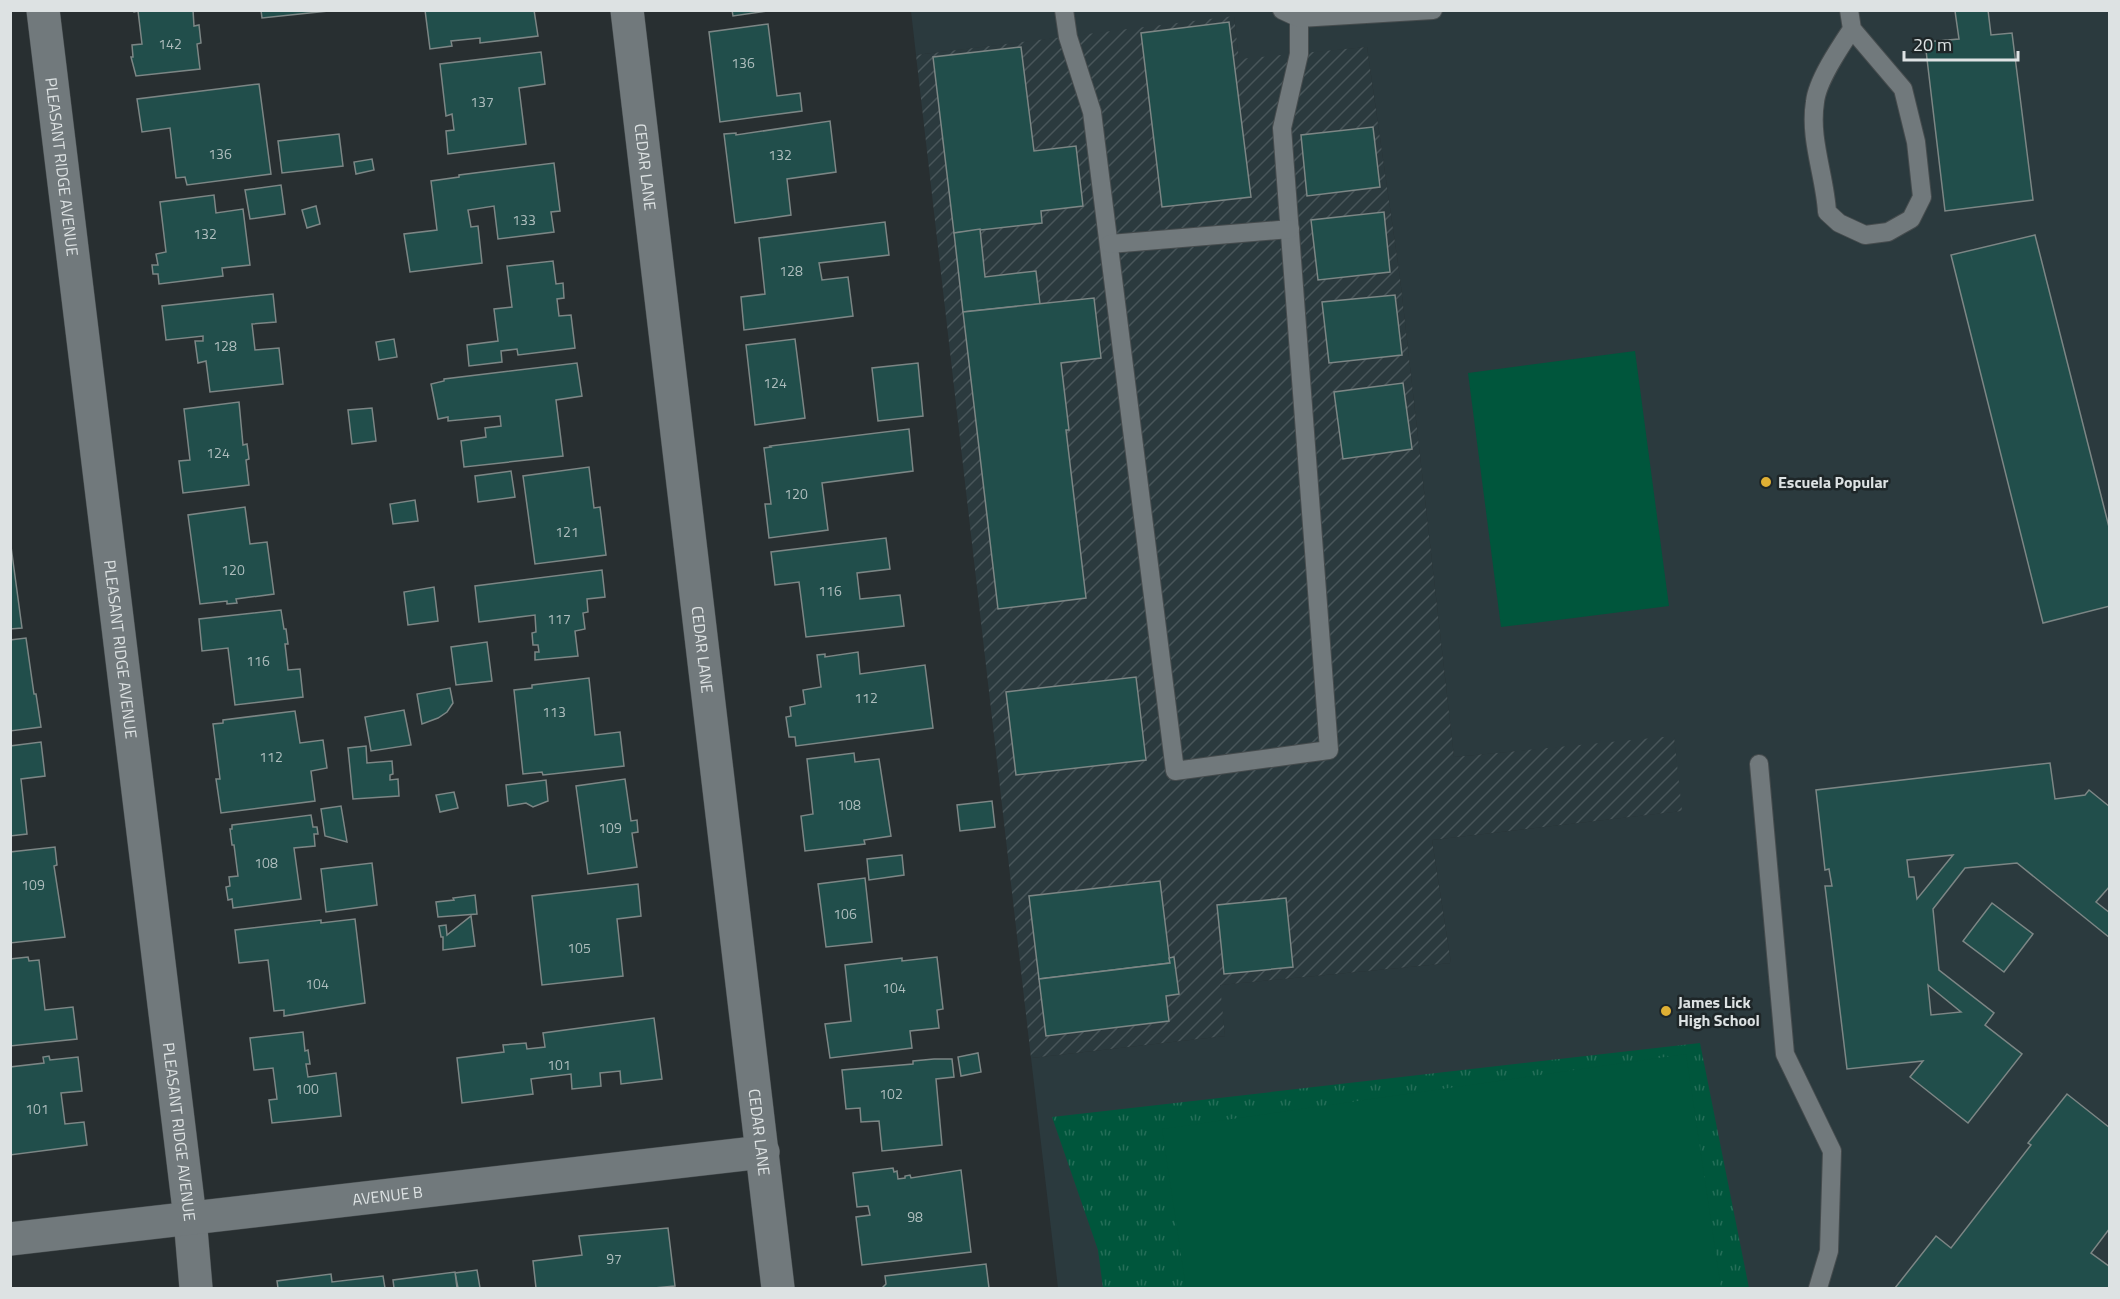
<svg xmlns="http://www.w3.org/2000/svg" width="2120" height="1299" viewBox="0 0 2120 1299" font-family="'Titillium Web',sans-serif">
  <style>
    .built { fill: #2b3a3e }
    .industrial { fill: url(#industrial-furrows) }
    .grass { fill: url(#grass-tufts) }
    .garden { fill: #00563c }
    .building { fill: #214e4b; stroke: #7c8685; stroke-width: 1.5; fill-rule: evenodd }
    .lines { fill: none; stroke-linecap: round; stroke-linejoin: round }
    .lane-casing { stroke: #464c4e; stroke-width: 20 }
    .street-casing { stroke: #464c4e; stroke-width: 34 }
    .lane { stroke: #71797c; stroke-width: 18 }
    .street { stroke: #71797c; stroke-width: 33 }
    .poi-dot { fill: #e0b034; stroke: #1e2628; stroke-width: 2 }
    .labels { text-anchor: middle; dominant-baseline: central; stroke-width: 5; stroke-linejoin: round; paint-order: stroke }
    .number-label { font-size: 14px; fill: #aebdbd }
    .street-label { font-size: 16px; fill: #dde2e3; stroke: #1e2628 }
    .poi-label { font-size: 16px; font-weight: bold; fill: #dde2e3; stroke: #1e2628; text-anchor: start }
  </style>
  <defs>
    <pattern id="industrial-furrows" width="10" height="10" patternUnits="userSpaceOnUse" patternTransform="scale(1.5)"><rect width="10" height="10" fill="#2b3a3e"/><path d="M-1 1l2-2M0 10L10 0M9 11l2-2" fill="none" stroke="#49565a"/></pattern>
    <pattern id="grass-tufts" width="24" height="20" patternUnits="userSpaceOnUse" patternTransform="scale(1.5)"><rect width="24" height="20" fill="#00563c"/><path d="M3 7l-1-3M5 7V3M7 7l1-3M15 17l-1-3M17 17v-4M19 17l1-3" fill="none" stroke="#256e58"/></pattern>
  </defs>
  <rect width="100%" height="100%" fill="#282f31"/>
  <path class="built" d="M911,11H2109V1288H1058L1031,1058L1225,1036L1219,985L1451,963L1432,840L1681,811L1674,737L1454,757L1400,278L1367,47L1239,60L1234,17L916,55Z"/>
  <path class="industrial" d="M1234,16L1239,59L1367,47L1400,278L1454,757L1674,736L1682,811L1432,840L1451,963L1220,985L1225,1036L1031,1058L916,55Z"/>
  <path class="grass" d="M1700,1043L1749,1288H1103L1098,1250L1052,1117Z"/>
  <g class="garden">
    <path d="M1635,351L1669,606L1501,627L1468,373Z"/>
    <path d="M1686,1054L1721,1288H1186L1162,1129Z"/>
  </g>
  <g class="building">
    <path d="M133,10H193L194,26L199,25L201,43L197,44L200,69L136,76L131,57H133L132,45L142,44L138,11L134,12Z"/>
    <path d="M261,10H328V11L262,18Z"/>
    <path d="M425,10H534L538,36L480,43V38L451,41L452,46L430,49Z"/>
    <path d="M732,10H775L733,16Z"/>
    <path d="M1988,10L1991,35L2012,33L2033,200L1945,211L1925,42L1959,39L1955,11Z"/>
    <path d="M1229,22L1251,197L1162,207L1141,33Z"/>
    <path d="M768,24L777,96L800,93L802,111L720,122L709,32Z"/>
    <path d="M1021,47L1034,151L1076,146L1083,206L1041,211L1042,223L954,233L933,57Z"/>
    <path d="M541,52L545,84L519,88L526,144L448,154L446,131L454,130L452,114L446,116L440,64Z"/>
    <path d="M259,84L271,174L187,185L185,177L176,178L170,128L142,132L137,99Z"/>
    <path d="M830,121L836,172L787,179L791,215L735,223L724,134L736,133V135Z"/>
    <path d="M1373,127L1380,187L1307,196L1301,135Z"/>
    <path d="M339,134L343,166L282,173L278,141Z"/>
    <path d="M372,159L374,170L356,174L354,162Z"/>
    <path d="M554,163L560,211L551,212L554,232L498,239L494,206L468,210L471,227L478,226L482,263L410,272L404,234L437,230L431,181L459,177V175Z"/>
    <path d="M281,185L285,214L250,219L245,190Z"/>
    <path d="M214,195L216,213L243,209L250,265L222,268L223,276L159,284L158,274H153L152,265H158L156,254L166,252L160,202Z"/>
    <path d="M316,206L320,224L307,228L302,210Z"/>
    <path d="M1384,212L1390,272L1318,280L1311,220Z"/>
    <path d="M885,222L889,255L819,263L822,280L848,277L853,316L744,330L741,297L765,294L759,238Z"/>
    <path d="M980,229L985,277L1036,271L1040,304L963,312L954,233Z"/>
    <path d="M2035,235L2110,531V606L2043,623L1951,255Z"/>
    <path d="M553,261L556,284L563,283L564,298L557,299L559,316L571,315L575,348L518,355L517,349L501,351L502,362L469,366L467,345L498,341L494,309L512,307L507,266Z"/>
    <path d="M273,294L276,322L252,324L255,350L279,348L283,384L210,392L206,361L198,363L195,341H203V336L166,340L162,306Z"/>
    <path d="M1395,295L1402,355L1329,363L1322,302Z"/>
    <path d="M1094,298L1101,358L1061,363L1069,430H1066L1086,598L998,609L963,312Z"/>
    <path d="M394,339L397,357L379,360L376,342Z"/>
    <path d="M795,339L805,418L755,425L746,345Z"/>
    <path d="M577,363L582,396L556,400L563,456L464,467L461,441L486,437L485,428L501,426L500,416L448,421V417L438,419L431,384L444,381V379Z"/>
    <path d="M918,363L923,416L878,421L872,368Z"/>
    <path d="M1403,383L1412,449L1343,459L1334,392Z"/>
    <path d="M239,402L243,445L247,444L249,459L246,460L249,485L183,493L179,461L190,460L184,409Z"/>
    <path d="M372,408L376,441L352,444L348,410Z"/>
    <path d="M909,429L913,471L822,483L828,530L769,538L765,504H771L764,448L771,447L770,446Z"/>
    <path d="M589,467L594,508L600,507L606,555L535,564L523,476Z"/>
    <path d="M511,471L515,497L478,502L475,476Z"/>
    <path d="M415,500L418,521L393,524L390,504Z"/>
    <path d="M245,507L250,544L267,542L274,594L236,599L237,603L227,604V601L200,604L188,515Z"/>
    <path d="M886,538L890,569L857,573L860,599L900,595L904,626L806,637L799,582L775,585L771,552Z"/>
    <path d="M10,539L22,628L10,629Z"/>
    <path d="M602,570L605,597L587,599L588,612L583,613L585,629L575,631L578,656L535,660V652H539L538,645H533L532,633L536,632L535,615L479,622L475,586Z"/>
    <path d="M434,587L438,621L408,625L404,592Z"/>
    <path d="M281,610L284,629H286L288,644H285L288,670L300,669L303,697L235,705L228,648L202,651L199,619Z"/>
    <path d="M26,638L34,694H36L41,727L10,731V640Z"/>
    <path d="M487,642L492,681L456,685L451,647Z"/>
    <path d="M858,652L860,674L925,665L933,728L796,746L795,737H789L786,717L791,716L790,707L805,704L803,690L821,687L817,655L825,654V657Z"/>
    <path d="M1136,677L1146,760L1016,775L1006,692Z"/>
    <path d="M589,678L595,735L620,732L624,766L543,775L542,772L523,774L514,690L532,688V685Z"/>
    <path d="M450,688L453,703L447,712L438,718L422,724L417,694Z"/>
    <path d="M404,710L411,745L371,751L365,717Z"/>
    <path d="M295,711L300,743L323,740L327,768L311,771L315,801L221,813L216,779H220L213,724L223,723V720Z"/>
    <path d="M41,742L45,776L21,779L27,834L10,836V746Z"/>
    <path d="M366,746L367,763L392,761L393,774L390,775V780L398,779L399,796L353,799L348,748Z"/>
    <path d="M854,753L855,762L879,759L891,836L864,840L865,844L805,851L801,816L813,814L807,759Z"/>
    <path d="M2050,763L2055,799L2085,795L2089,790L2110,807V886L2096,902L2110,913V938L2017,863L1965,868L1933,909L1939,970L1994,1013L1985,1025L2022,1054L1968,1123L1910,1077L1923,1061L1847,1069L1825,886H1832L1829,869L1825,870L1816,790ZM1953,855L1917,899L1914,877H1909L1907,860ZM1928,985L1961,1012L1931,1015Z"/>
    <path d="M625,779L631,821L637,820L638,832L632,833L637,867L588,874L576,786Z"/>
    <path d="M546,780L548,801L533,807L526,803L508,806L506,785Z"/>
    <path d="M454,792L458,808L440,812L436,795Z"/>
    <path d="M992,801L995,827L960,831L957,805Z"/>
    <path d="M341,806L347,842L325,836L321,809Z"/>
    <path d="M311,815L313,827H317L318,834H314L315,846L294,848L301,899L233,908L232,899L228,900L226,887L230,886L229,877L238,876L234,845H232L230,829H232V825Z"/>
    <path d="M55,847L57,865L54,866L65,937L10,943V852Z"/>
    <path d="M902,855L904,875L869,880L867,859Z"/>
    <path d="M372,863L377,905L326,912L321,869Z"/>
    <path d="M865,878L872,942L826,947L818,884Z"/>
    <path d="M1160,881L1170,963L1039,979L1029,896Z"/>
    <path d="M638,884L641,916L617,919L623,976L542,985L532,896Z"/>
    <path d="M475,895L477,914L438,917L436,902L454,900L453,898Z"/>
    <path d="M1286,898L1293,967L1224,974L1217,905Z"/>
    <path d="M1992,903L2033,934L2004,972L1963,941Z"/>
    <path d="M471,916L475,946L443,950V937H441L439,926L446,925L447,935Z"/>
    <path d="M355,919L365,1003L284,1016V1010L274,1011L268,960L239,963L235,930L321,920V923Z"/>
    <path d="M28,957L29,961L39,960L45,1010L73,1007L77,1039L10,1046V959Z"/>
    <path d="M937,957L943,1009L937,1010L939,1028L910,1031L912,1048L830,1058L825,1024L851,1021L845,965L902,958V961Z"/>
    <path d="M1174,957L1179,994L1166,996L1169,1021L1046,1036L1039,979L1170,963L1169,958Z"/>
    <path d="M654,1018L662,1079L621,1084L620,1071L600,1073L601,1086L572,1089L571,1074L531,1079L533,1094L462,1103L457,1058L504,1052L503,1045L526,1043L527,1049L545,1047L543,1033Z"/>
    <path d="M303,1032L305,1051L308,1050L310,1064H306L308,1077L336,1073L341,1116L272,1123L269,1100L277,1099L273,1068L254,1070L250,1038Z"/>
    <path d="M978,1053L981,1072L961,1076L958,1057Z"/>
    <path d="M49,1056L50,1060L78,1057L82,1091L61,1093L65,1124L84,1122L87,1145L10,1155V1067L44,1063L43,1057Z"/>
    <path d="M934,1059H952L954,1077L936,1079L942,1145L882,1151L879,1121L861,1122L860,1108L846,1109L842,1070L913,1064V1061Z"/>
    <path d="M2067,1094L2110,1128V1228L2091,1253L2110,1267V1288H1895L1936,1236L1951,1248L2031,1145L2028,1143Z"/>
    <path d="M893,1168L894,1172L897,1171L898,1179L905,1178V1176L910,1175L911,1178L961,1170L971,1252L862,1265L856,1217L870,1215L868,1206L857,1207L853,1173Z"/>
    <path d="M668,1228L675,1286L654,1288H536L533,1261L582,1255L579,1236Z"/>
    <path d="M986,1264L989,1288H882L886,1284L885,1276Z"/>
    <path d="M477,1270L480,1288H458L455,1273Z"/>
    <path d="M455,1272L457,1288H394L393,1280Z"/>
    <path d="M331,1274L332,1282L383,1276L385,1288H278L277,1281Z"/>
  </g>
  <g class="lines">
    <g class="lane-casing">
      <g id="lane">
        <path d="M1064,10L1068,37L1092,112L1175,771L1329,750L1282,128L1299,54V18"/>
        <path d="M1282,10L1299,18L1433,10"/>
        <path d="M1849,10L1852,29L1903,89L1916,142L1922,197L1911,219L1888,232L1865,235L1839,223L1827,212C1825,176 1809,139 1815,102C1817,81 1840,47 1852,29"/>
        <path d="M1110,244L1290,229"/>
        <path d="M1759,764L1785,1054L1832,1151L1829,1251L1818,1288"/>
      </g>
    </g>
    <g class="street-casing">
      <g id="street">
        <path id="s1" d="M43,10L190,1218L196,1288"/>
        <path id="s2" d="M627,10L778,1288"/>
        <path id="s3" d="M10,1239L763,1152"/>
      </g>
    </g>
    <use href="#lane" class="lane"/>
    <use href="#street" class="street"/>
  </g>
  <g class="poi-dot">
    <circle cx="1766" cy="482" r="6"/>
    <circle cx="1666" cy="1011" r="6"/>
  </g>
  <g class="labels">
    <g class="number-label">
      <text x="170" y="43">142</text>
      <text x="743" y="62">136</text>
      <text x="482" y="101">137</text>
      <text x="220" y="153">136</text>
      <text x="780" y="154">132</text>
      <text x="524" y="219">133</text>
      <text x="205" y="233">132</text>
      <text x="791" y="270">128</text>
      <text x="225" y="345">128</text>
      <text x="775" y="382">124</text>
      <text x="218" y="452">124</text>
      <text x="796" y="493">120</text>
      <text x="567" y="531">121</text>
      <text x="233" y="569">120</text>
      <text x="830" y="590">116</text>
      <text x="559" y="618">117</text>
      <text x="258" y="660">116</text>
      <text x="866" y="697">112</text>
      <text x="554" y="711">113</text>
      <text x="271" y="756">112</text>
      <text x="849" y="804">108</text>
      <text x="610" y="827">109</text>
      <text x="266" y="862">108</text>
      <text x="33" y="884">109</text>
      <text x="845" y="913">106</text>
      <text x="579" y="947">105</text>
      <text x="317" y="983">104</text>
      <text x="894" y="987">104</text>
      <text x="559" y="1064">101</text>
      <text x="307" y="1088">100</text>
      <text x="891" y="1093">102</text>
      <text x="37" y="1108">101</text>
      <text x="915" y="1216">98</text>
      <text x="614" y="1258">97</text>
    </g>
    <g class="street-label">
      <text stroke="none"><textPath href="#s1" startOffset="158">PLEASANT RIDGE AVENUE</textPath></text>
      <text stroke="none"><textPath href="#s2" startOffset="158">CEDAR LANE</textPath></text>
      <text stroke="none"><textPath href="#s1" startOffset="644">PLEASANT RIDGE AVENUE</textPath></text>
      <text stroke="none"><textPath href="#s2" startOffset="644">CEDAR LANE</textPath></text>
      <text stroke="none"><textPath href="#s1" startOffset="1130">PLEASANT RIDGE AVENUE</textPath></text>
      <text stroke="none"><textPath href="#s2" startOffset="1130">CEDAR LANE</textPath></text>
      <text stroke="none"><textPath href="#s3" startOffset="380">AVENUE B</textPath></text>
    </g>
    <g class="poi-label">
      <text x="1778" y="482">Escuela Popular</text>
      <text x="1678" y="1002">James Lick<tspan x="1678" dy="18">High School</tspan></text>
    </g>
  </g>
  <rect width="2120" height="1299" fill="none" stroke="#dde2e3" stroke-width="24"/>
  <path d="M1904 51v9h114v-9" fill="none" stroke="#dde2e3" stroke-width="3"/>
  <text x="1913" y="51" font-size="18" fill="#dde2e3" stroke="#1e2628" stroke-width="4.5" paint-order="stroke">20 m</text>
</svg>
